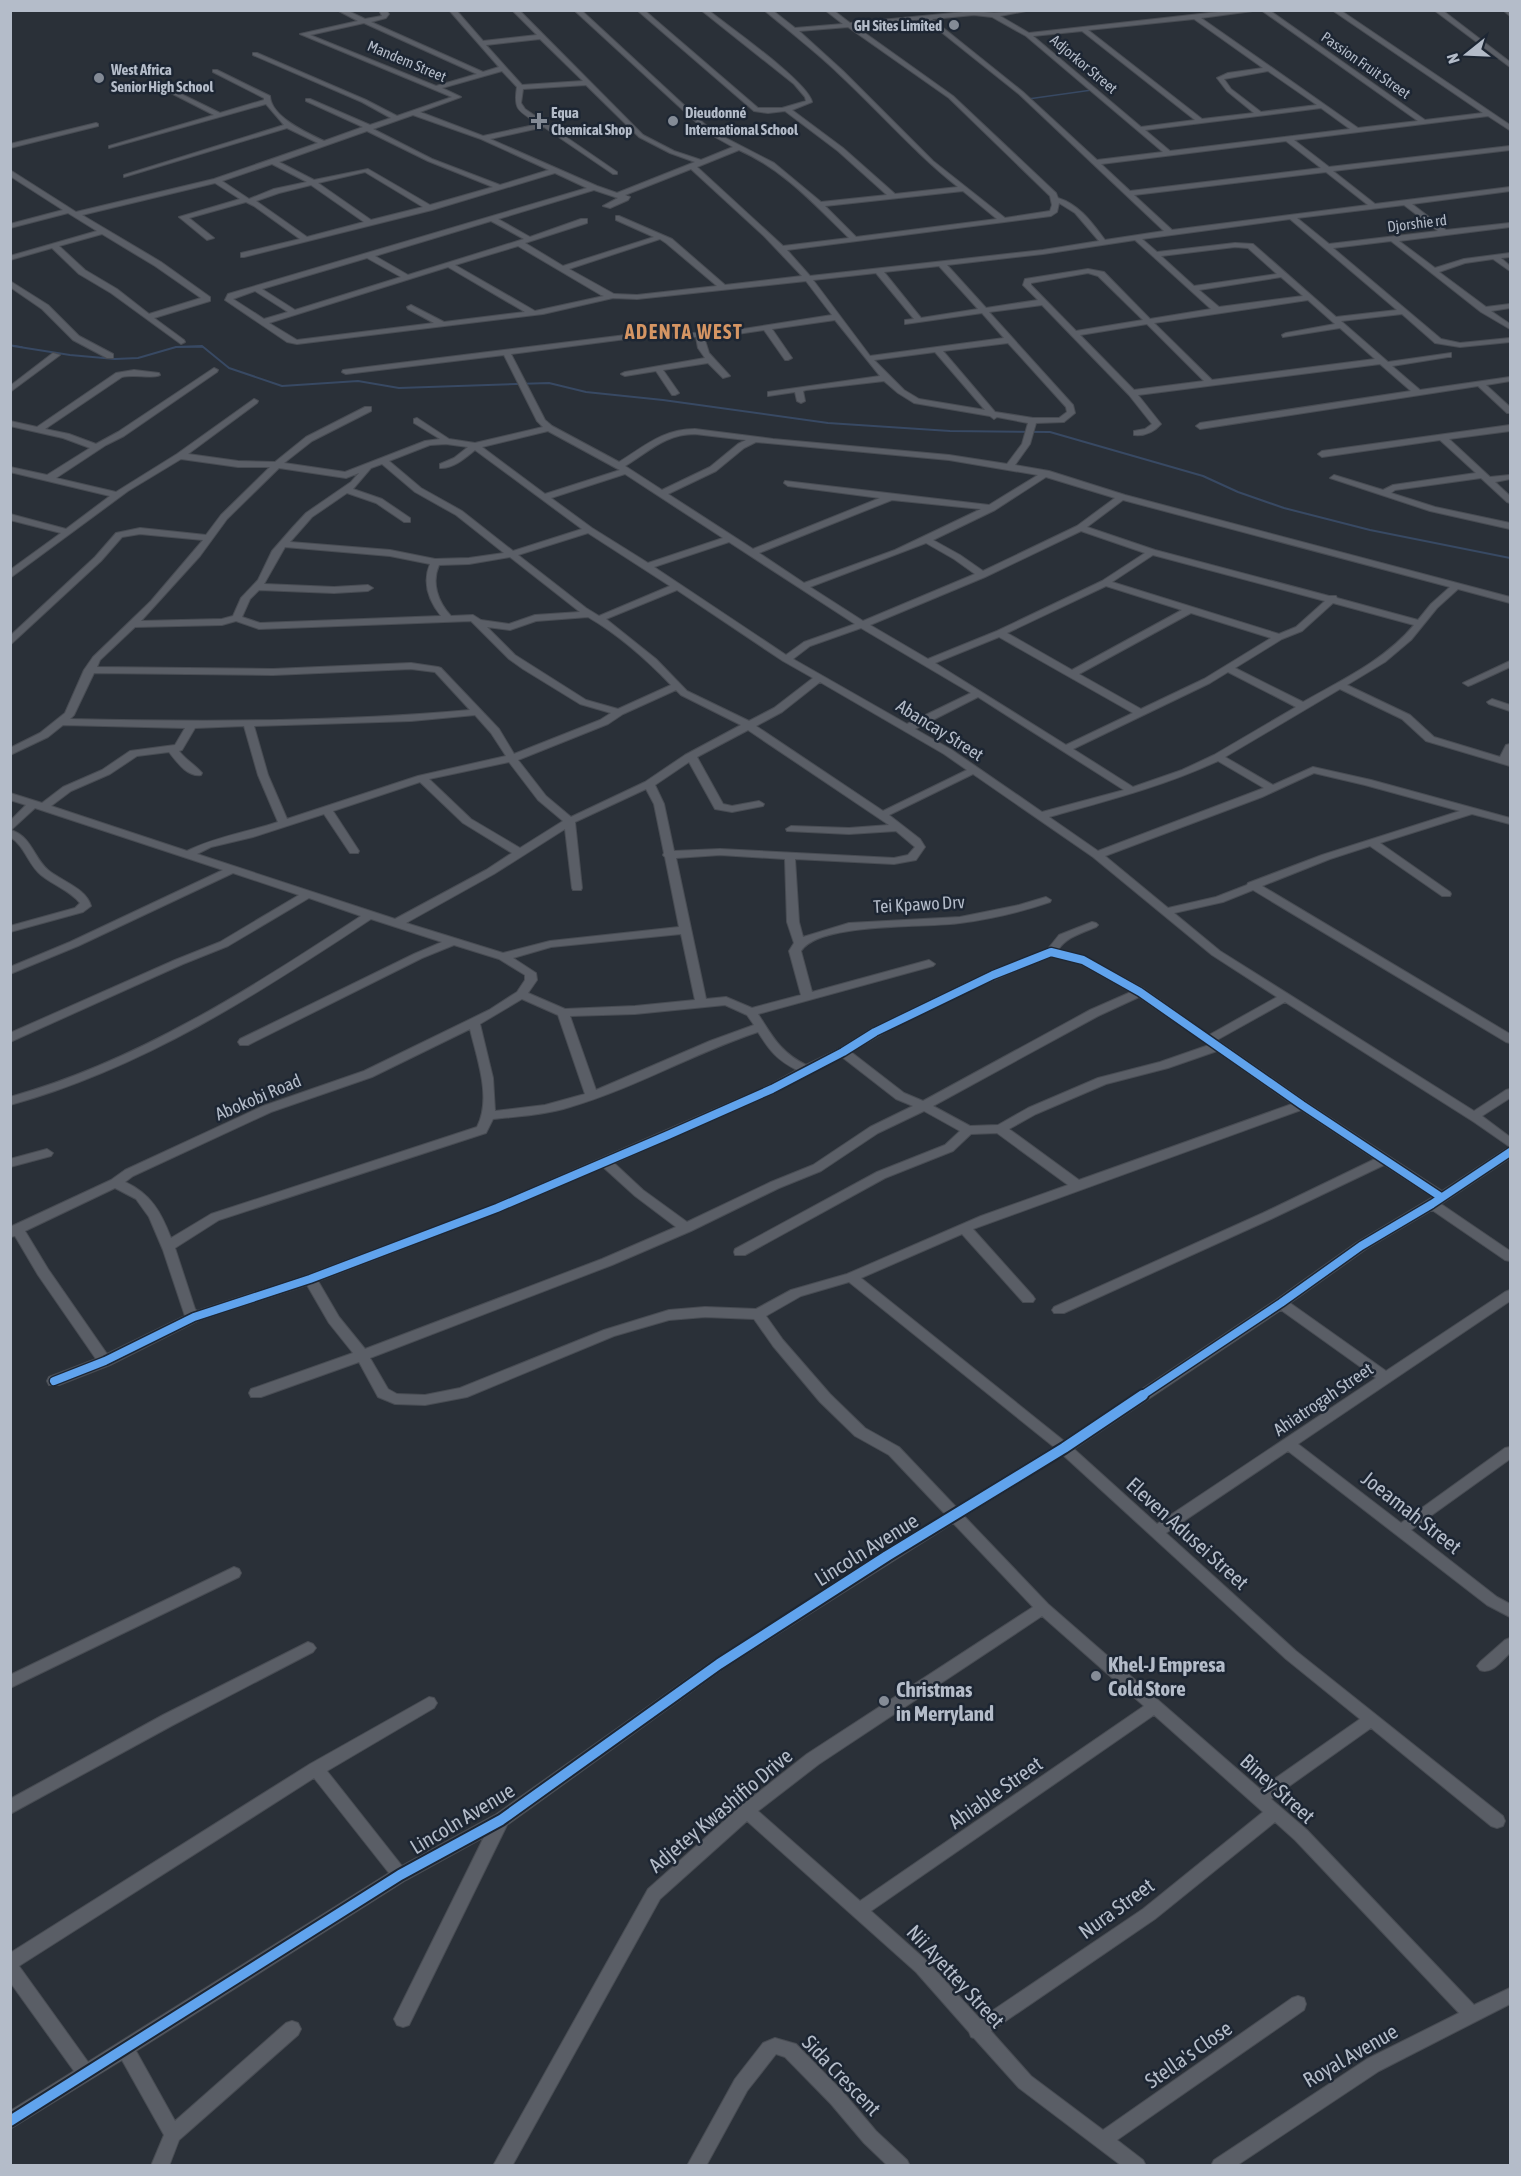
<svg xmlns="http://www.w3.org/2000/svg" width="1521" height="2176" viewBox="0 0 1521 2176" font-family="'Asap Condensed',sans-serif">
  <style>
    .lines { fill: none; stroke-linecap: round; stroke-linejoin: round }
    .stream-far1 { stroke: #384963; stroke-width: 1.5 }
    .stream { stroke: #384963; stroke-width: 2 }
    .street-casing { stroke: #484c53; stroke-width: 2 }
    .street { fill: #5a5e66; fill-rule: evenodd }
    .cycleway-far1-casing { stroke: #1d2633; stroke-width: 11 }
    .cycleway-casing { stroke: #1d2633; stroke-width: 14 }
    .cycleway-far1 { stroke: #60a3ed; stroke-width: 8 }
    .cycleway { stroke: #60a3ed; stroke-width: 10 }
    .poi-dot { fill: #848b96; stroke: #1d2633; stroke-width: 2 }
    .labels { text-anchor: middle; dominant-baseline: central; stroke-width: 5; stroke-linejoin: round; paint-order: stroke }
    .far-poi-label { font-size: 15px; font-weight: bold; fill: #b4bcc9; stroke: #1d2633; text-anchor: start }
    .far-street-label { font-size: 15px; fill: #b4bcc9; stroke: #1d2633 }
    .street-label { font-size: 18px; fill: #b4bcc9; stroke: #1d2633 }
    .far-district-label { font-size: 20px; font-weight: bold; letter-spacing: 1.5px; fill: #d59563; stroke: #1d2633 }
    .near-street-label { font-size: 21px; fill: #b4bcc9; stroke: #1d2633 }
    .near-poi-label { font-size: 21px; font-weight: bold; fill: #b4bcc9; stroke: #1d2633; text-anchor: start }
  </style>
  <rect width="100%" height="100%" fill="#2a3038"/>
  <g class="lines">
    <g class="stream-far1">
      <path d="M1028,99L1092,90"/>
      <path d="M10,345L22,347"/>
      <path d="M176,347H203"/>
    </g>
    <path class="stream" d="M13,346L70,355L115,359L138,358L176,347L202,346L229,368L282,386L358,381L399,388L549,383L586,392L663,400L828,423L950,431L1050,432L1203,476L1238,492L1284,508L1370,530L1510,558"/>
    <g class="street-casing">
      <g id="street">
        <path d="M337,10H346L365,19L382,16L379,10H386L389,14L386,18L371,22L483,72L499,67L449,10H456L483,41L537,35L512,10H519L643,135L674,151L701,160L733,147L708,133L574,10H581L712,131L774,163L821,202L887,195L838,151L785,111L768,113L754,111L637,10H644L758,108H782L806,101L805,97L794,84L701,10H708C728,26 808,82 812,102L792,110L843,148L895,194L958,187C915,153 879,111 838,73C815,51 789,31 764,10H772L795,28L843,24L825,10H833L850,23L974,11L994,13L1031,10L1000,16L1029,33L1236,10H1260L1201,18L1358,128L1418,121L1261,10H1269L1425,120L1483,113L1332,10H1340L1510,125V130L1508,129L1488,116L1294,140L1329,167L1510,146V150L1333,171L1375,204L1510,187V191L1412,204L1446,230L1510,223V227L1399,241L1435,268L1464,259L1510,253V257L1501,258L1510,266V271L1493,259L1465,263L1439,272L1486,307L1510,304V308L1491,311L1510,324V329L1481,312L1391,241L1333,248L1441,339L1460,343L1510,338V342L1460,347L1435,343L1402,314L1341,321L1388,362L1451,353V357H1448L1392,366L1420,390L1510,377V381L1486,385L1510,407V413H1507L1478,386L1200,429L1196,426L1200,423L1411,391L1380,364L1138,395L1161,424C1154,432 1145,436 1134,435V431L1145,429L1152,424L1129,395L1042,305L989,312L1073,405L1075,413L1064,422L1036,423L1030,444L1015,465L1049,471L1125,495L1510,597V603L1458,589L1437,608L1411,640L1385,662L1347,685L1410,715L1434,737L1500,757L1506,745L1510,744L1509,759L1510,766L1426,741L1402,719L1340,689L1225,757L1273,785L1313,767L1371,780L1510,818V824L1472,814L1380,843L1450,892L1451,894L1450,896H1442L1370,846L1330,859L1262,886L1510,1034V1043L1506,1042L1253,890L1223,902L1174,913L1220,951L1474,1111L1506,1090L1510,1089V1098L1482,1116L1510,1137V1147L1474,1122L1285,1002L1217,1040L1306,1102L1442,1191L1506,1149L1510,1148V1158L1441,1204L1510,1251V1261L1505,1260L1432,1210L1366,1249L1290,1303L1386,1371L1505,1292L1510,1290V1301L1298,1444L1401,1523L1505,1448L1510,1447V1459L1411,1530L1497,1597L1510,1604V1617L1487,1605L1288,1451L1166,1533L1296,1651L1503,1816L1505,1821L1503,1826L1497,1828L1491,1826L1371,1728L1271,1799L1307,1830L1474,2005L1510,1988V2004L1379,2071L1236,2166H1211L1214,2160L1367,2059L1459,2013L1295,1840L1275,1822L1155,1919L991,2031L1031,2076L1103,2130L1292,1998L1298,1996L1304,1998L1306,2004L1304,2010L1117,2140L1143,2160L1146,2166H1122L1019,2088L974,2038L971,2037L969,2032L916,1972L747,1821L660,1899L512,2166H493L648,1889L741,1806L807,1754L1033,1607L953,1523L724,1668L507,1825L409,2025L403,2027L397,2025L394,2019L484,1837L406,1880L136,2051L175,2121L286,2023L292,2021L298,2023L301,2029L298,2035L179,2140L169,2166H151L164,2135L122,2060L10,2129V2111L74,2071L10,1982V1953L310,1764L429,1697L434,1698L437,1703L434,1708L327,1771L402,1866L495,1815L714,1660L945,1514L889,1455L855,1436L820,1402L773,1346L754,1319L705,1317L669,1320L614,1336L467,1397L425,1405L395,1404L378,1397L359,1362L261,1397H251L249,1393L251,1389L353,1353L329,1323L307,1285L199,1320L110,1365L59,1385H49L47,1381L49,1377L96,1359L38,1275L15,1236L10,1237V1227L111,1180L125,1170L263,1106L364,1071L489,1010L517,992L525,980V975L499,959L454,945L422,958L248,1045H240L238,1042L240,1039L414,954L442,942L371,919C258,994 143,1068 10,1105V1097C139,1061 251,988 361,916L309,898L228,946L183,964L10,1042V1033L175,960L220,942L299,895L233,873L78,946L10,974V967L70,942L223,870L35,808L11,830C32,837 33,857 48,870C61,881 86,888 91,906L83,912L10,932V926L75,908L80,903C69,890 53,885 41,875C28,864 25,846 10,837V821L26,805L10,800V793L42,803L63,787L102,770L130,751L175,745L185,728L63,725L48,737L10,755V748L40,733L65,713L84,670L93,657L151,601L203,540L140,534L122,537L101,561L10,645V636L95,557L116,533L140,528L206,535L221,515L270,467H238L181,459L128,491L10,578V570L61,533L10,520V514L66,529L110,496L10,472V467L47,475L90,448L63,438L10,426V421L37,427L116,373L134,370L159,373L160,375C152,379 134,374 122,377L45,429L69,434L96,444L118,432L214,368L218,370L217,372L124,436L106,445L56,478L116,492L177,454L254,399L258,401L257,403L188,454L238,461L275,462L306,437L365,407H371V411L312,441L284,463L345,472L425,441L440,439L414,423V419L417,418L449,439L475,443L543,427L537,421L504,355L346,374L342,372L343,370L626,335L724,332L832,315L806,281L637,299L613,298L543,314L297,344L287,342L225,300L228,294L587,188L555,173L432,210L244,257H241V253L300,239L254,206L246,202L189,218L214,238L207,240L179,217L240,199L215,183L82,215L161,262L210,297V301L154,318L184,340L185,342L181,344L111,293L79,274L52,248L10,260V256L97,231L68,213L10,228V224L63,210L10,176V170L76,212L214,179L318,143L287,128L124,177V175L284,125L266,104L109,148V146L214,115L171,93V91H175L220,113L264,100V98L213,72V70H217L270,96C271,117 307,133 324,141L363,127L306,101V99H310L370,125L391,118L362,102L253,55V53H257L366,100L397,116L452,97L300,34L358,21ZM974,15L992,17L1026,36L1163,152L1097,160L1023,92L932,19ZM925,19L1019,94L1164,231L1105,240C1092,223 1080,205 1058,198L1056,193L953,96L855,26ZM1194,19L1263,68L1228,73L1217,78L1227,91L1254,113L1202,119L1088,30ZM364,23L477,74L436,86L310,35ZM848,27L949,98L1050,196L1052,205L1050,211L1005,218L933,161L843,71L799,31ZM1082,31L1195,120L1141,127L1033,36ZM540,39L583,81L522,85L486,45ZM502,71L517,87C513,112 520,111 539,124L483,136L420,112L461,97L442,88ZM1268,71L1317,105L1261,112L1231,89L1224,79ZM586,85L639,137L670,153L695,162L617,193L597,186L490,139L544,127L613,174H617V172L525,109L521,103L523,89ZM1321,108L1350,129L1170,151L1145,130ZM413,115L481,139L549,170L500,185L432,159L373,129ZM367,131L428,161L493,187L430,205L368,169L314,180L279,162ZM1286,141L1321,168L1130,191L1101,164ZM739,150C784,170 814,204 849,238L783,246L697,167ZM272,164L307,182L274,189L249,199L222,181ZM691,169L764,236L802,276L725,285L672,239L619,216H616V220L654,237L563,266L525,243L587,223V219H581L530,237L498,219L594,190L618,198L603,206L610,208L628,200L630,197L625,195ZM365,172L423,207L371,220L318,183ZM1326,172L1368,205L1172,230L1134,195ZM311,185L364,222L307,237L256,201L279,193ZM963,191L997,219L856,237L825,206ZM1059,203L1075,213L1099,241L1043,250L810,276L787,250L1051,216L1057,212ZM1404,205L1438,231L1329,244L1297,218ZM1290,219L1397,310L1336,317L1253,244L1235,243L1157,252L1142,239ZM491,221L524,239L408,275L375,256ZM102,234L155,266L201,298L149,314L117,289L85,270L59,246ZM660,239L666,243L717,286L637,295L614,294L569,269ZM1135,240L1211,309L1150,319L1104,272L1088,269L1025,279L1023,285L1038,300L986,308L947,265L1043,254ZM518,246L601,295L604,296L535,311L455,265ZM1235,247L1248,248L1277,274L1194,286L1161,256ZM367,258L401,277L295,310L262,289ZM939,266L978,309L921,318L884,272ZM448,267L525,312L444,322L411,305L407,307L408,309L434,323L297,340L269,323ZM876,273L914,319L905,320V324L982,313L1004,338L870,356L813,280ZM1088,273L1098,276L1143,320L1076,331L1031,285V283ZM1281,277L1303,296L1219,307L1199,290ZM255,291L288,312L264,319L233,299ZM1308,300L1335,324L1286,333L1282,335L1283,337L1340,328L1375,359L1212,380L1154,323ZM835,320L880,376L768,392V396L795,392L797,401L801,403L805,401L803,391L806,390L884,381L898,393L914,403L990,416L994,419L997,417L1028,423L1022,444L1007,464L949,455L773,439L695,429C663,429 645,446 619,462L552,426L545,420L511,354L626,339L696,337L698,348L705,358L625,372L621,374L625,376L656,371L672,395H675L679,393L663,370L708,363L723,378L730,376L709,353L704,337L724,336L764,330L785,360H788L792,358L772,329ZM1147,324L1204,381L1134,390L1080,335ZM1008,343L1066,407L1067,412L1059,418H1033L995,412L943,351ZM935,352L985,410L919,399L904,390L874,360ZM548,431L616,468L620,470L545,494L482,447ZM695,434L746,440L738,444L710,467L662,490L625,466C650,451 665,434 695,434ZM756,442L949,460L1038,475L989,505L785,481L784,483L788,486L880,498L753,549L668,494L716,471L744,448ZM446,444L468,447L454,458L440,464V468C453,469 465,458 475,450L582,529L513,551L462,511L421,488L389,461L430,445ZM382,464L415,492L456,515L504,553L469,558L435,559L390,550L290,542L312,517L347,493L376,503L404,522H410V518L382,499L353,489L371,468ZM279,468L346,478L359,473L351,482L306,513L293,527L272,551L258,580L241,598L233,616L222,619L141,621L200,556L227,519ZM625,474L723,538L648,563L592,528L551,498ZM1046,477L1115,498L1077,526L983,571L960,555L933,540L995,510ZM892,500L981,509L895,550L804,583L759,553ZM1123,500L1450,587L1431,604L1418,620L1337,598L1336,596H1329L1155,550L1087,527ZM1081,531L1145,553L1102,581L997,631L928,659L870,625L985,577ZM588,533L670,586L599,616L586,608L518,555ZM729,542L855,624L804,642L786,655L654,567ZM926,543L954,559L975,574L863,621L810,587ZM285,547L390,556L430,564C422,583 429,601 441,616L260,623L242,617L250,599L259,590L334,593L368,591L373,588L368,585L334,587L264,584ZM1153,555L1325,601L1296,627L1279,634L1112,582ZM510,557L580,612L535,615L509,624L481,620L473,615L451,616C438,602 431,583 439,565L469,564ZM1106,586L1182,610L1072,670L1007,633ZM677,590L783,661L813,678L774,708L749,721L687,691L656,659L606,619ZM1333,603L1414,625C1385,660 1342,680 1303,702L1235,668L1282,639L1302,631ZM1191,613L1271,638L1204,679L1141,709L1079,674ZM588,617C619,635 646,659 671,685L618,709L586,700L515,655L487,627L510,630L536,621ZM236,621L259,629L471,621L509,659L523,669L580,704L611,713L600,720L514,754L499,729L441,668L438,667L411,663L273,669L97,667L100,660L135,627L222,625ZM861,628L971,693L907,724L793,659L810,646ZM999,637L1133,713L1066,745L935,663ZM411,669L435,672L470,710C337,722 203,722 70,719L74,715L94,673L273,675ZM1228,672L1296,707L1214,755L1182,770L1133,787L1073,749L1210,683ZM820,682L944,754L967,770L883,811L756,726L782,712ZM676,690L681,695L741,725L685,755L645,782L571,817L546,796L518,760L608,724L623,714ZM978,697L1124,790L1042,812L952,750L915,729ZM475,715L491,733L506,756L418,776L287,819L268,775L254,726L411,721ZM244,726L258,775L278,822C248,832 215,837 187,851L51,806L71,791L110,774L137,756L169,752C177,762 187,777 201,775L202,773C195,765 186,760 179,751L182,750L195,728ZM748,730L889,825L849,828L791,826L786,829L787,831L849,834L896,831L915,847L908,855L894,858L720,849L674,851L664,804L655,785L689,762L715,809L732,812L763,806L764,804L759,801L732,806L723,804L697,757ZM1218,761L1264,788L1098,851L1049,817C1106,801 1164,786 1218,761ZM509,762L538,800L563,821L520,848L471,819L429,779ZM1314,773L1365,785L1460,811L1322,855L1248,883L1247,885L1216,897L1168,908L1105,856L1262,797ZM973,774L1093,857L1212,955L1277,997L1209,1035L1144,989L1087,958L1058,950C1066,937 1082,933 1096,927L1098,925L1096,923L1092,922L1059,935L1047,950L989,972L871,1029L839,1049L806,1065C780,1052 773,1037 758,1014L933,966L935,964L929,960L812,992L801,951C819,922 927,928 960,923C991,919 1021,912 1050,902L1051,900L1046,897L1019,905L960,917L849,923L803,937L799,922L795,859L894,864L916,860L925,847L920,839L889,815ZM420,782L463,823L512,853L486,870L395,919L197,854L211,847L253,837L324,814L350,853H358L359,851L333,811ZM646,789L654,804L664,853L663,855L665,857L679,927L550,941L503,953L406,923L494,874L565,829L572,888L573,890H581L582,888L575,822ZM720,855L785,859L787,922L794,943L789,951L801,995L752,1008L726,997L706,999L676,858ZM681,934L695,1000L635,1006L565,1009L528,993L537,980L536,973L513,958L551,947ZM1052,956L1079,963L1131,992L1090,1010L923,1101L904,1093L851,1052C914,1013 983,983 1052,956ZM1139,997L1209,1045L1160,1062L1098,1078L1028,1108L998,1125L970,1126L933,1106L1098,1016ZM522,999L558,1015L585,1094L545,1105L495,1111L493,1078L480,1024ZM725,1005L747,1015L754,1025L710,1041L596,1090L570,1016L635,1014ZM470,1029C477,1059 492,1098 477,1127L211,1214L171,1238C161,1212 151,1194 125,1182L133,1176L271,1112L372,1077ZM758,1032C770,1051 777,1060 797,1070L768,1086L493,1205L305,1276L197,1311L195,1309L175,1248L219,1220L486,1133L493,1119C519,1116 545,1115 570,1107C635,1088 694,1053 758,1032ZM1217,1051L1292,1104L1079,1180L1009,1129L1036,1114L1106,1084L1168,1068ZM842,1057L896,1099L913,1106L870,1127L813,1165L771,1182L687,1222L643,1190L614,1163L776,1092L822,1066ZM1301,1110L1375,1159L1263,1213L1054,1307L1052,1310L1054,1313H1064L1271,1219L1384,1165L1433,1197L1356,1243L1276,1300L1064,1441L861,1278L962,1234L1023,1302H1033L1035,1299L1033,1296L973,1229ZM924,1111L960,1131L945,1145L877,1172L735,1249L734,1252L735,1255H745L885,1178L953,1151L971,1134L997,1133L1068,1185L981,1216L847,1274L791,1290L756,1309L705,1307L669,1310L604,1330L460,1388L425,1395L397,1394L388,1389L370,1358L612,1265L691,1231L779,1188L821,1171L878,1133ZM603,1167L635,1196L676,1227L602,1259L365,1349L339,1317L318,1281L501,1211ZM115,1188L136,1199L149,1217L163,1250L185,1316L107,1354L48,1269L25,1231ZM849,1282L1054,1447L956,1507L899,1447L865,1428L830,1394L783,1340L766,1316L801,1296ZM1281,1310L1376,1378L1157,1524L1074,1449ZM1063,1455L1286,1659L1360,1719L1260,1789L1048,1604L964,1516ZM1042,1616L1144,1706L860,1901L758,1811L819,1764ZM1154,1715L1263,1812L1143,1909L980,2019L928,1962L871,1911ZM314,1778L389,1873L88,2062L19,1966Z"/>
        <path d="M1434,10H1442L1510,62V67Z"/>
        <path d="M1503,10H1510V16Z"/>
        <path d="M96,123L98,124V126L10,148V144Z"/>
        <path d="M10,281L48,305L79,336L113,354V358H107L73,340L42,309L10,287Z"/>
        <path d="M53,353L60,355L10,392V386Z"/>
        <path d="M1510,425V431L1449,439L1490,477L1510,475V479L1495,482L1510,496V503L1507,502L1481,478L1395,490L1391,493L1435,507L1510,523V529L1430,511L1330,478L1334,475L1383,490L1393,485L1476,473L1440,440L1322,457L1318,454L1322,451Z"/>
        <path d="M1510,661V667L1471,685L1468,686L1463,683Z"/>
        <path d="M1492,699L1510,705V711L1489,704L1487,702Z"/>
        <path d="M47,1149L53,1153L51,1156L10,1167V1159Z"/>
        <path d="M234,1567L239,1569L241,1573L239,1577L10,1688V1675Z"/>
        <path d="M1510,1638V1653C1502,1660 1492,1675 1480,1670L1477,1666L1480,1662L1505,1640Z"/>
        <path d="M308,1642L313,1644L316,1648L313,1652L173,1725L10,1814V1799L163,1715Z"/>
        <path d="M775,2038L796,2044L843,2092L876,2131L907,2160L910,2166H888L864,2143L831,2104L785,2057L776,2054L747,2091L706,2166H687L735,2079L763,2043Z"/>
      </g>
    </g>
    <use href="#street" class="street"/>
    <g class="cycleway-far1-casing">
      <g id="cycleway-far1">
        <path d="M54,1381L105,1361L194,1317L310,1279L497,1208L668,1135L772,1089L843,1052L875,1032L993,975L1051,952L1083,960L1140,992L1302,1105L1441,1197"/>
        <path d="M1141,1396L1281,1303L1361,1246L1432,1204L1510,1152"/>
      </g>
    </g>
    <g class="cycleway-casing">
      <path id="cycleway" d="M10,2121L400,1875L501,1820L719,1664L887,1556L1064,1448L1143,1395"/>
    </g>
    <use href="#cycleway-far1" class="cycleway-far1"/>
    <use href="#cycleway" class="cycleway"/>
  </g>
  <g class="poi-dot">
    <circle cx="954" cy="25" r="6"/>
    <circle cx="99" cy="78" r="6"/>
    <path d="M536 112h6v6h6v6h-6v6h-6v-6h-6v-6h6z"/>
    <circle cx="673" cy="121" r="6"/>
    <circle cx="1096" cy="1676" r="6"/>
    <circle cx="884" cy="1701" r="6"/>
  </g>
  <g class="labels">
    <g class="far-poi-label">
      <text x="942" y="25" text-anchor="end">GH Sites Limited</text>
      <text x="111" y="69">West Africa<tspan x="111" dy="17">Senior High School</tspan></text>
      <text x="551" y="112">Equa<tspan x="551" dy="17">Chemical Shop</tspan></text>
      <text x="685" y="112">Dieudonné<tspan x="685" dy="17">International School</tspan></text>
    </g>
    <g class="far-street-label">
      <text transform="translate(407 61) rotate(23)">Mandem Street</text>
      <text transform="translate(1084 64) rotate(40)">Adjorkor Street</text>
      <text transform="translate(1366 65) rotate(35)">Passion Fruit Street</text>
      <text transform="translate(1417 223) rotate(-7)">Djorshie rd</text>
    </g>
    <g class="street-label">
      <text transform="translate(940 730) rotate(32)">Abancay Street</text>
      <text transform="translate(919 904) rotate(-3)">Tei Kpawo Drv</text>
      <text transform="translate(258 1097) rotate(-23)">Abokobi Road</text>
      <text transform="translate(1323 1399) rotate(-34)">Ahiatrogah Street</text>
    </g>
    <g class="far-district-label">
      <text x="684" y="331">ADENTA WEST</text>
    </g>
    <g class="near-street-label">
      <text transform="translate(1412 1512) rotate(38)">Joeamah Street</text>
      <text transform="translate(1188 1533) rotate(42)">Eleven Adusei Street</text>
      <text transform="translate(866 1549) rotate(-32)">Lincoln Avenue</text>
      <text transform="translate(1278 1788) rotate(42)">Biney Street</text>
      <text transform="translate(995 1792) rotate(-35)">Ahiable Street</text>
      <text transform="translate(720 1810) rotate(-40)">Adjetey Kwashifio Drive</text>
      <text transform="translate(462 1818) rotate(-31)">Lincoln Avenue</text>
      <text transform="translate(1116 1908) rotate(-36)">Nura Street</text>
      <text transform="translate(956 1976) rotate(47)">Nii Ayettey Street</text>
      <text transform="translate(1188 2054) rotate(-35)">Stella's Close</text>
      <text transform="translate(1350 2055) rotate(-30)">Royal Avenue</text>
      <text transform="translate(842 2075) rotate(46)">Sida Crescent</text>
    </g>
    <g class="near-poi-label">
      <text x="1108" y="1664">Khel-J Empresa<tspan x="1108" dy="24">Cold Store</tspan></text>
      <text x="896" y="1689">Christmas<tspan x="896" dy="24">in Merryland</tspan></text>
    </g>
  </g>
  <rect width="1521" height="2176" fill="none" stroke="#b4bcc9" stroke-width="24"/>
  <g transform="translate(1467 54) rotate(252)" stroke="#1d2633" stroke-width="4.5" paint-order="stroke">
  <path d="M0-4.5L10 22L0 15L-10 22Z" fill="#b4bcc9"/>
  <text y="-9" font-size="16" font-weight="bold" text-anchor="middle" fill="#b4bcc9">N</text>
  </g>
</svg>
